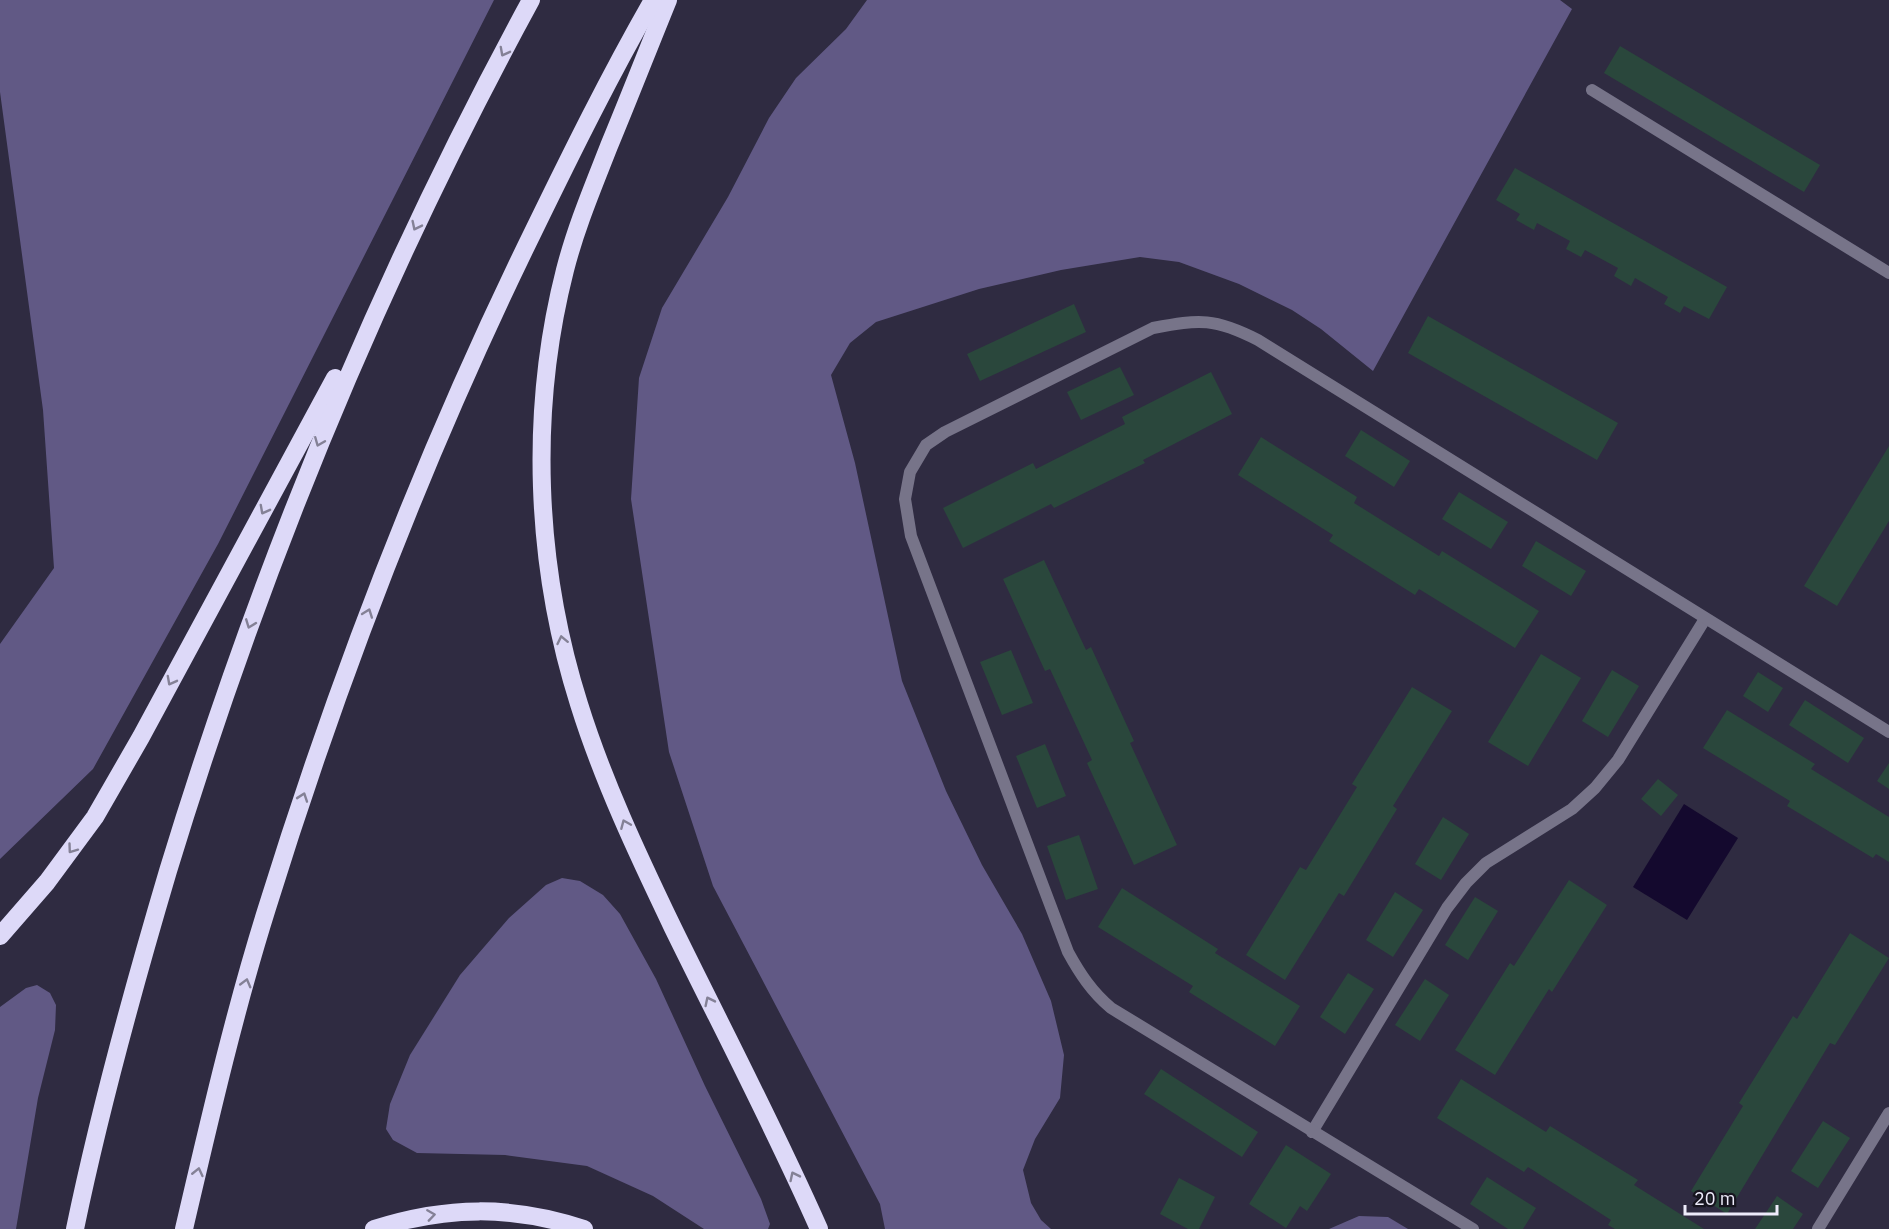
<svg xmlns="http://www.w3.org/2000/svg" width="1889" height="1229" viewBox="0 0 1889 1229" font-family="'IBM Plex Sans',sans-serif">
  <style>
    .forest { fill: #615985 }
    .water { fill: #14092e }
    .building { fill: #2a473c }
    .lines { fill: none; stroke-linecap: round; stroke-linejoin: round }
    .lane { stroke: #777489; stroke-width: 12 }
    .highway { stroke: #ddd9f8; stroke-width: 18 }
    .oneway { stroke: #848196 }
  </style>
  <rect width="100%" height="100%" fill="#2f2b41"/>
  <g class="forest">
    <path d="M0,0H494L218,544L93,769L0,859V644L54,568L43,410L0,92Z"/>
    <path d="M867,0H1560L1572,9L1373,371L1321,329L1292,310L1239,284L1179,262L1140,257L1061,270L979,289L876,322L850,343L831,375L855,463L902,681L946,791L982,865L1022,934L1051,1001L1064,1055L1060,1098L1035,1139L1023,1170L1031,1203L1041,1220L1051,1229H885L880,1204L713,886L669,752L631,499L639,378L662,308L728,197L769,118L796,78L846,29Z"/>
    <path d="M562,878L580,881L603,895L620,914L656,979L705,1086L761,1199L770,1224L768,1229H704L653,1196L587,1166L505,1155L417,1153L393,1140L386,1129L390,1104L410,1055L460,975L509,918L546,885Z"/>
    <path d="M37,985L50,993L56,1005L55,1030L38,1098L16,1229H0V1007L26,988Z"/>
    <path d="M1359,1216L1388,1217L1408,1229H1329Z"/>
  </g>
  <path class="water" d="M1684,804L1738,838L1687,920L1633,887Z"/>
  <g class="building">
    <path d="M1620,46L1820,165L1804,192L1604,73Z"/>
    <path d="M1515,168L1727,287L1709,319L1684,306L1680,313L1664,304L1668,297L1635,278L1631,286L1614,276L1618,268L1585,250L1581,257L1566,249L1570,241L1537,223L1534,230L1516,220L1520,214L1496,200Z"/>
    <path d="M1074,304L1086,332L980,381L967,354Z"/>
    <path d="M1428,316L1618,423L1597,460L1408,353Z"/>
    <path d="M1120,367L1134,395L1081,420L1067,392Z"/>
    <path d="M1211,372L1232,414L1143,460L1145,463L1054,508L1051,504L963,548L943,508L1033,463L1036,469L1125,424L1122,417Z"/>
    <path d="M1361,430L1410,461L1394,487L1345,456Z"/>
    <path d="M1261,437L1357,497L1354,503L1439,556L1442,551L1539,611L1515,648L1419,589L1415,595L1329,541L1333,535L1238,475Z"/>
    <path d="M1889,446V521L1837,606L1804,586Z"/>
    <path d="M1459,492L1508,522L1491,549L1442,519Z"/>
    <path d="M1536,541L1586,571L1571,596L1522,566Z"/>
    <path d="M1044,560L1086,650L1091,647L1134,741L1130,743L1177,845L1134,865L1087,763L1092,760L1050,669L1045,671L1003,579Z"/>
    <path d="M1011,650L1033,703L1002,715L980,662Z"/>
    <path d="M1541,654L1581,678L1528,766L1488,742Z"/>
    <path d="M1612,670L1639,686L1608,737L1582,721Z"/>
    <path d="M1758,672L1783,688L1768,712L1743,696Z"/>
    <path d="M1412,687L1452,711L1393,806L1397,809L1344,896L1339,893L1285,980L1246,955L1300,867L1306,870L1357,787L1352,784Z"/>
    <path d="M1805,700L1864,738L1848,763L1789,725Z"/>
    <path d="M1727,710L1815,764L1811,769L1889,817V862L1876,854L1873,858L1787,806L1790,801L1703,748Z"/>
    <path d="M1045,744L1066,796L1037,808L1016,756Z"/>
    <path d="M1889,763V789L1877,781Z"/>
    <path d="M1658,779L1678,795L1661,816L1641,799Z"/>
    <path d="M1443,817L1469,834L1441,880L1415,864Z"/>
    <path d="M1079,835L1098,889L1066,900L1047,846Z"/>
    <path d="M1569,880L1607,905L1552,992L1549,989L1495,1075L1455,1050L1510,963L1514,966Z"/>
    <path d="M1122,888L1218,949L1215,953L1300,1006L1275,1046L1189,992L1193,986L1098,927Z"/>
    <path d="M1395,892L1423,910L1393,957L1366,940Z"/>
    <path d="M1475,897L1498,911L1468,960L1445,945Z"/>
    <path d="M1850,933L1889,958L1835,1045L1830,1043L1727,1214L1691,1191L1743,1106L1739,1103L1793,1016L1797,1019Z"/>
    <path d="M1348,973L1374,989L1345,1034L1320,1017Z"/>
    <path d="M1425,979L1449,995L1420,1041L1395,1025Z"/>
    <path d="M1161,1069L1258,1132L1242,1157L1144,1094Z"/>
    <path d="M1461,1079L1546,1132L1550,1126L1638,1180L1634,1185L1704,1229H1615L1608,1225L1611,1220L1528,1167L1524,1172L1437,1118Z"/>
    <path d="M1823,1121L1850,1138L1818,1188L1791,1171Z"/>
    <path d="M1286,1145L1331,1174L1307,1211L1300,1206L1286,1228L1249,1204Z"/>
    <path d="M1487,1177L1536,1208L1523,1229H1508L1470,1204Z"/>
    <path d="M1179,1178L1215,1197L1199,1229H1188L1160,1214Z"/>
    <path d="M1777,1196L1803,1214L1793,1229H1755Z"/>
  </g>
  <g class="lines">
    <g class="lane">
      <path d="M1592,90L1889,273"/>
      <path d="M1312,1132L1447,908L1466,883L1486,863L1572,809L1595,788L1618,760L1705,619"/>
      <path d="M1473,1229L1111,1008C1092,992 1080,974 1068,952L911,536L905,499L910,472L926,445L945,432L1153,328C1200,319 1215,318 1258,340L1889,732"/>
      <path d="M1818,1229L1889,1113"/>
    </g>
    <g class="highway">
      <path d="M668,0C648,49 629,98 609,146C593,187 576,227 565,270C529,411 535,565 579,704C603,781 638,855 673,928C722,1028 774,1127 819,1229"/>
      <path d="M0,936L47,882L95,817L141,737L335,378"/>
      <path d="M75,1229C100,1108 133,989 168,871C260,569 380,277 531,0"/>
      <path d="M184,1229C209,1122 234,1013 267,908C339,676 427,448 534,230C572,152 610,75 653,0"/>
      <path d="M374,1229C446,1206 512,1205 584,1229"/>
    </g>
  </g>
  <defs><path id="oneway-chevron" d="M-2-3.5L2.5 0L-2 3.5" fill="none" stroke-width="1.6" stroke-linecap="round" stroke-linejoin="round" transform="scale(1.5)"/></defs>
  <g class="oneway">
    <use href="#oneway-chevron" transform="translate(504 52) rotate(118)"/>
    <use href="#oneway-chevron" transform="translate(416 226) rotate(116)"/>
    <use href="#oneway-chevron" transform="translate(319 442) rotate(112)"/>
    <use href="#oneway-chevron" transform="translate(264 510) rotate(118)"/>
    <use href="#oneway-chevron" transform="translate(368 613) rotate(-70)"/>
    <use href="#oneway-chevron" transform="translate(250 624) rotate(111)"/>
    <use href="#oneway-chevron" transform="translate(562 640) rotate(-102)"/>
    <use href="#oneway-chevron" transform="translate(171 681) rotate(118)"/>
    <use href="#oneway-chevron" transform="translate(303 797) rotate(-71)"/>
    <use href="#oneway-chevron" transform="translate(625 824) rotate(-113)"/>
    <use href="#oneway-chevron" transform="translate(72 849) rotate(126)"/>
    <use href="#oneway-chevron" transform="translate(246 983) rotate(-75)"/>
    <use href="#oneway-chevron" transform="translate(709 1001) rotate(-116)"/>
    <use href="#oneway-chevron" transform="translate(198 1172) rotate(-77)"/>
    <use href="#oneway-chevron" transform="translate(794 1176) rotate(-116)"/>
    <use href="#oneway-chevron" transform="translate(431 1215) rotate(-8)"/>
  </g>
  <path d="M1685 1205v9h92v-9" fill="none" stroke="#edebfa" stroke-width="3"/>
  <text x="1694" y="1205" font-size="18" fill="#edebfa" stroke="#17151f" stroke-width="4.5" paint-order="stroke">20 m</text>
</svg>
